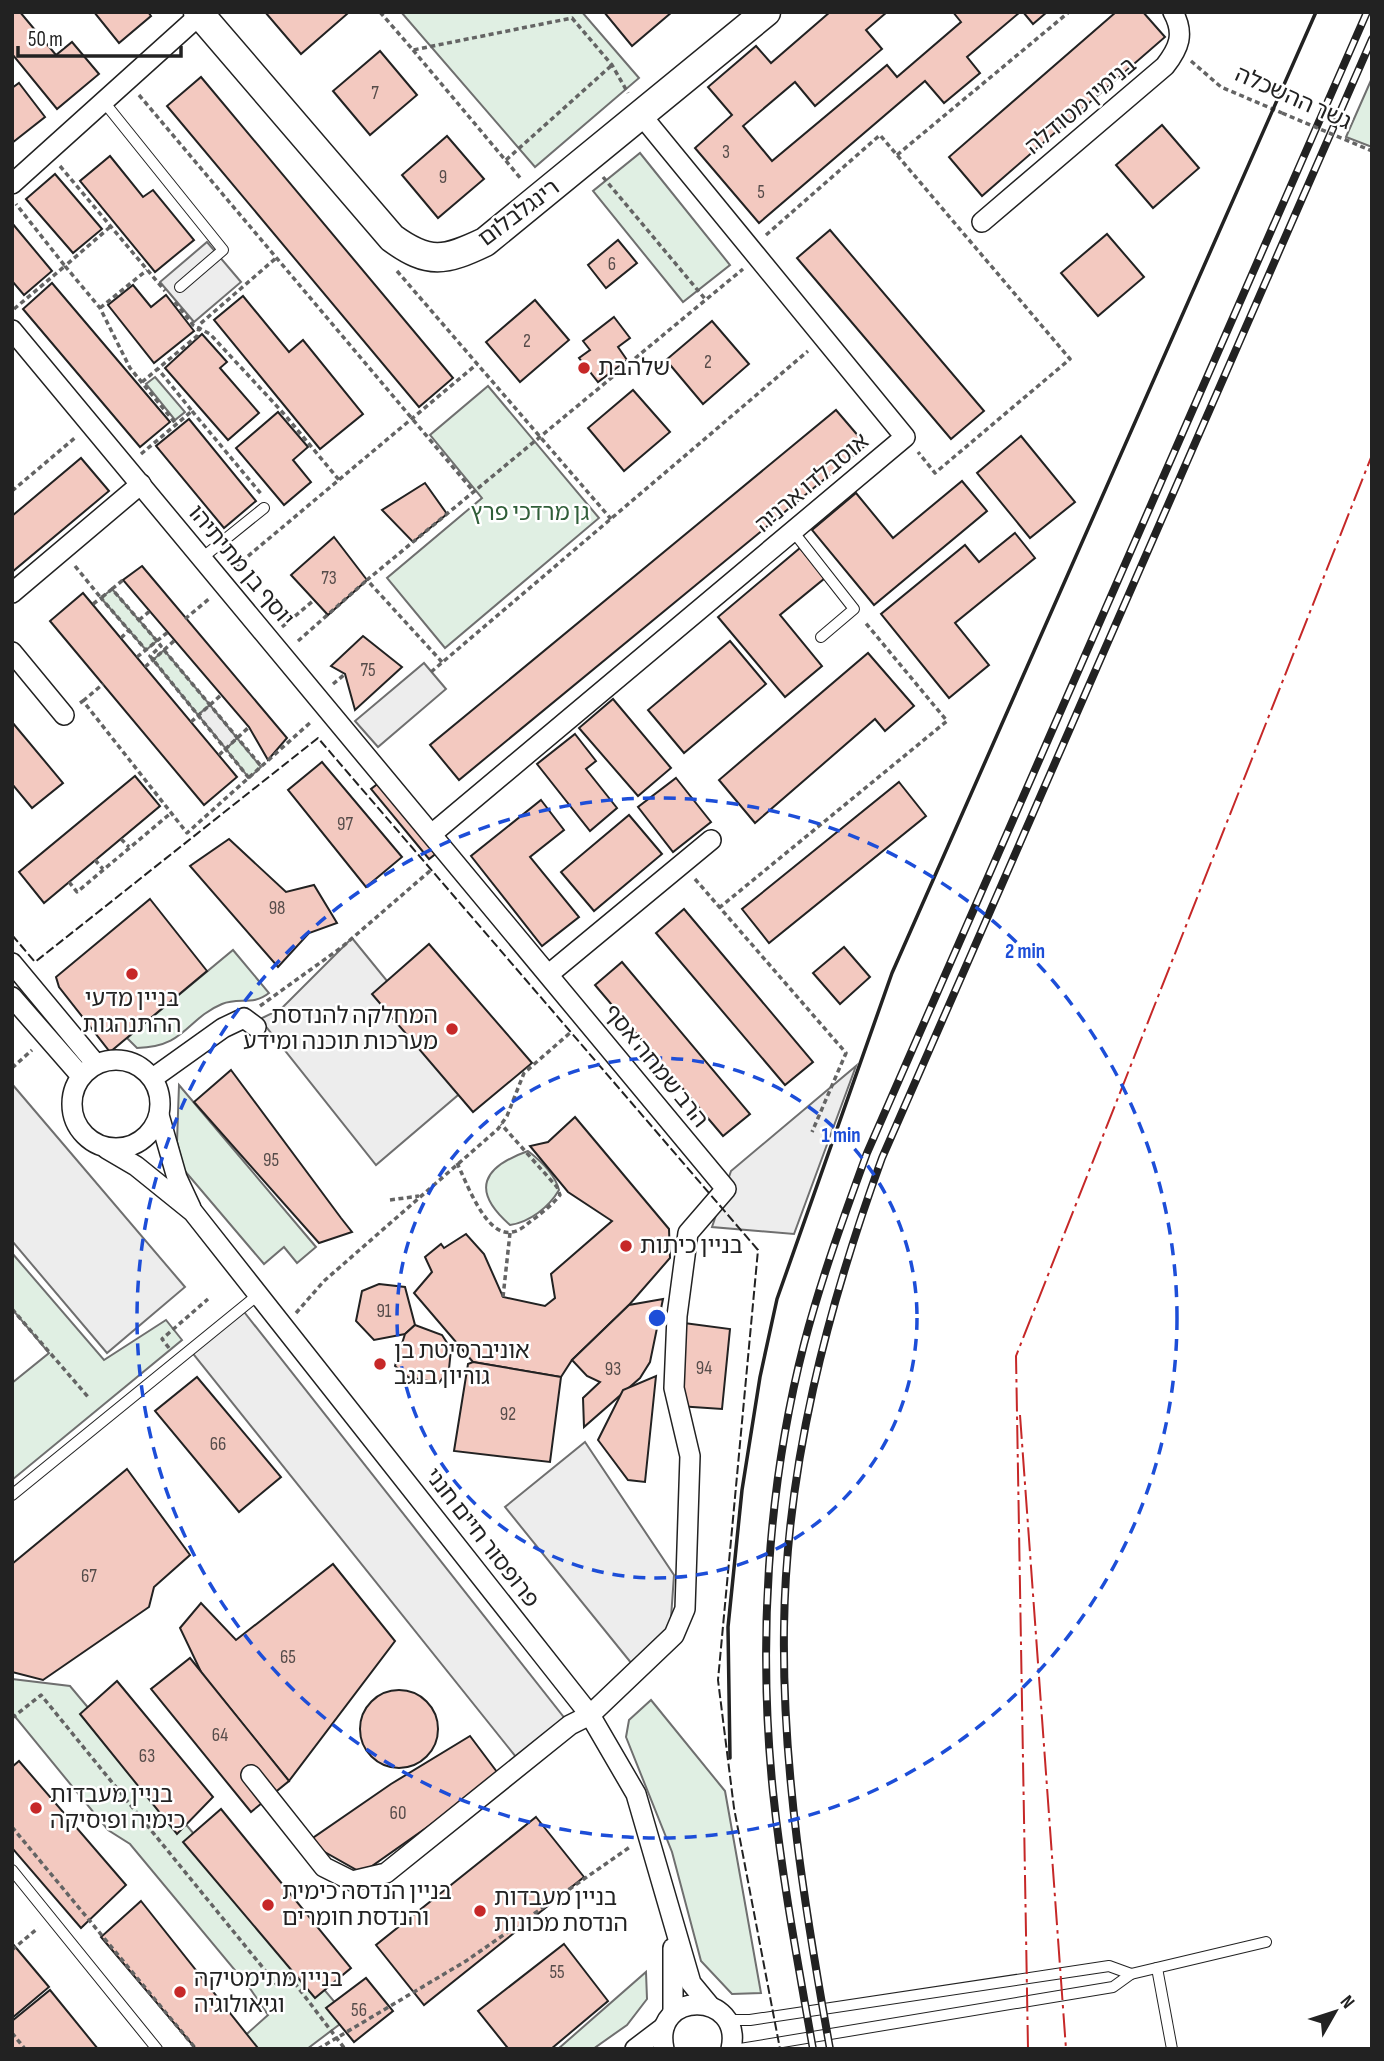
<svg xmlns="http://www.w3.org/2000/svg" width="1384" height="2061" viewBox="0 0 1384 2061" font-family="'Sofia Sans Condensed','Noto Sans Hebrew',sans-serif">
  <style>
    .green { fill: #e0efe3; stroke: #6f6f6f; stroke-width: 2 }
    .parking { fill: #ededed; stroke: #6f6f6f; stroke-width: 2 }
    .building { fill: #f3c9c0; stroke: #222; stroke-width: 2 }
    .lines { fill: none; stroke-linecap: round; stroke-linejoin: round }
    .lane-casing { stroke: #222; stroke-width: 12 }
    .street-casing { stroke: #222; stroke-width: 22 }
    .secondary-casing { stroke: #222; stroke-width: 31 }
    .path { stroke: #646464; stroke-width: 3.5; stroke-dasharray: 5 3.5; stroke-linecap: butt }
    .lane { stroke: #fff; stroke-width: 10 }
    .street { stroke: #fff; stroke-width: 19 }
    .secondary { stroke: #fff; stroke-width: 28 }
    .rail-casing { stroke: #222; stroke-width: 8 }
    .rail { stroke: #fff; stroke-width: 5; stroke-dasharray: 16; stroke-linecap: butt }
    .path-bridge { stroke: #646464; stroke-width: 3.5; stroke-dasharray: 5 3.5; stroke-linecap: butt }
    .fence { stroke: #222; stroke-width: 2; stroke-dasharray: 9 3.5; stroke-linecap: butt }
    .wall { stroke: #222; stroke-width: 3.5 }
    .power { stroke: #c62828; stroke-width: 2; stroke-dasharray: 24 5 3.5 5; stroke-linecap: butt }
    .ring { fill: none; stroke: #1d4ed8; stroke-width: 3.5; stroke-dasharray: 12 9 }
    .poi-dot { fill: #c62828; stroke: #fff; stroke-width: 2.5 }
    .labels { text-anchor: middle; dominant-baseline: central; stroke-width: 5; stroke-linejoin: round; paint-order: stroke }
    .number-label { font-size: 19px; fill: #564c4a }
    .street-label { font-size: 23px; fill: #222; stroke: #fff }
    .poi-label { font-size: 23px; fill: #222; stroke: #fff; text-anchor: start }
    .park-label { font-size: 23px; fill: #2f5e38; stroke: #fff }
    .centre { fill: #1d4ed8; stroke: #fff; stroke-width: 3.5 }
    .ring-label { font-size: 21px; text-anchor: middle; font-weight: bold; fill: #1d4ed8; stroke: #fff; stroke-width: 5; stroke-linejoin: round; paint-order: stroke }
  </style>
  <rect width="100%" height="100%" fill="#fff"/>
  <g class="green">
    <path d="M401,12H582L639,78L535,167Z"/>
    <path d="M1372,78V147L1346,137Z"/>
    <path d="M640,153L730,265L683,302L593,191Z"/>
    <path d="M155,377L185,412L175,420L146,384Z"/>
    <path d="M488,386L599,518L445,648L387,578L482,498L430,435Z"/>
    <path d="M112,589L157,641L146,650L101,598Z"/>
    <path d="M164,650L210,705L198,715L153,660Z"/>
    <path d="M237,738L261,767L249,778L226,749Z"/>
    <path d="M233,950L269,993C253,1006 239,997 222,1004C186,1019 186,1047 137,1048L127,1038Z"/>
    <path d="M179,1085L316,1247L297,1263L284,1247L264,1264L184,1170L177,1142Z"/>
    <path d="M528,1151C541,1161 555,1174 559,1190C549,1207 530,1222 510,1225C470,1190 483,1167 528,1151Z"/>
    <path d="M12,1253L104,1360L166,1320L182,1340L12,1480V1383L49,1353L12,1309Z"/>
    <path d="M12,1679L70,1686L348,2018L307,2049H230L268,2015L249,1987L130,1844L108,1830L12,1713Z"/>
    <path d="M651,1700L725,1791L761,1993L732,1994L701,1961L672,1852L626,1737L629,1720Z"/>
    <path d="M646,1972L647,1999L627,2025L593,2049H558Z"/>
  </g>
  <g class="parking">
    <path d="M207,242L241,282L194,322L160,282Z"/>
    <path d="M424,663L446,689L378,747L355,721Z"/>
    <path d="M210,705L237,738L226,749L198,715Z"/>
    <path d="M352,938L471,1084L376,1165L260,1019L281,1009Z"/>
    <path d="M856,1066L794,1234L712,1227L731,1171Z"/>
    <path d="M12,1084L185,1287L107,1353L12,1241Z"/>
    <path d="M241,1308L570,1725L520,1762L190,1350Z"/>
    <path d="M585,1442L674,1575L670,1632L632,1664L505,1507Z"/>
  </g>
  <g class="building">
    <path d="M12,12H20L56,55L72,42L99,74L57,109L12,54Z"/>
    <path d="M94,12H148L151,16L119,43Z"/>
    <path d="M265,12H345L347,14L301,54Z"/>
    <path d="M604,12H672L632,46Z"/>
    <path d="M830,12H887L866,30L882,49L815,106L795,82L743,126L772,161L887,65L897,77L961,22L953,12H1020L967,57L980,73L944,103L925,81L759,223L695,148L732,115L708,87L756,46L771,63Z"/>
    <path d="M1023,12H1047L1033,24Z"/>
    <path d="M1116,12H1143L1165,37L982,196L949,157Z"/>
    <path d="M380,51L417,95L370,135L333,91Z"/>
    <path d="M201,77L453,378L419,407L167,106Z"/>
    <path d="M19,83L45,117L12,143V88Z"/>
    <path d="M1162,125L1199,168L1153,208L1116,165Z"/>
    <path d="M447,136L484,179L438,218L402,175Z"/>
    <path d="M110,156L143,197L153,190L194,240L155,272L80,181Z"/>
    <path d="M55,174L102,229L73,253L26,199Z"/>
    <path d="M12,223L52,271L24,295L12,281Z"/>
    <path d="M830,230L984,411L951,439L797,258Z"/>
    <path d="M1107,234L1144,277L1098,316L1061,273Z"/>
    <path d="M618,240L637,263L606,288L588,265Z"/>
    <path d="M52,283L170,422L140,447L23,309Z"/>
    <path d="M133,285L151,307L166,295L194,331L154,363L108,305Z"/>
    <path d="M243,296L289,352L303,340L363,414L320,449L214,320Z"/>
    <path d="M535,300L569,340L520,382L486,342Z"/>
    <path d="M614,317L630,338L618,347L627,360L598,382L579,358L590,350L583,341Z"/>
    <path d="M712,321L749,364L703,404L666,360Z"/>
    <path d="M202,334L227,362L220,368L259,413L228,440L165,368Z"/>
    <path d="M633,390L670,432L624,471L588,428Z"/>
    <path d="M836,410L866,445L459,780L430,745Z"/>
    <path d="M278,412L308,447L293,460L311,482L284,505L236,448Z"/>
    <path d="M189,419L256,501L224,528L156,446Z"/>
    <path d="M1021,436L1075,502L1030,538L977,473Z"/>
    <path d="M81,458L109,491L12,572V516Z"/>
    <path d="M962,481L987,511L874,605L812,530L856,493L893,538Z"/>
    <path d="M425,483L447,514L413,542L382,510Z"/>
    <path d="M1015,533L1035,558L955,623L989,665L949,698L881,614L965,545L979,562Z"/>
    <path d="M334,537L367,580L328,615L291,575Z"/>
    <path d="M800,548L825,578L780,615L822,666L785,697L718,617Z"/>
    <path d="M142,566L287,738L268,760L249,727L123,580Z"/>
    <path d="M83,593L237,777L204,805L50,621Z"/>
    <path d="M363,636L402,667L355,710L345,674L331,666Z"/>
    <path d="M730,641L766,684L684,753L648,710Z"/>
    <path d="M868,653L914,706L885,731L875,719L755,823L719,780Z"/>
    <path d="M613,699L671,768L638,796L579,728Z"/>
    <path d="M12,722L63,783L32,808L12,784Z"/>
    <path d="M575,734L596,761L586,769L617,808L590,831L537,764Z"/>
    <path d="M322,762L402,857L366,887L288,790Z"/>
    <path d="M135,776L160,806L44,903L19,872Z"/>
    <path d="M676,778L711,822L673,852L638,807Z"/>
    <path d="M380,782L438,852L429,859L371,789Z"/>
    <path d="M899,782L926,816L769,943L742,909Z"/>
    <path d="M541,800L564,830L530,857L579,917L542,946L471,856Z"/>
    <path d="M629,815L662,854L594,911L561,872Z"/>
    <path d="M229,839L286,892L314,885L337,923L309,933L278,967L190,866Z"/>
    <path d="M150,899L207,971L110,1052L59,987L56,977Z"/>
    <path d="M684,909L813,1062L785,1085L656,933Z"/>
    <path d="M429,944L532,1063L473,1112L372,994Z"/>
    <path d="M844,947L870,977L840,1004L813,973Z"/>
    <path d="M622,962L750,1114L723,1136L595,985Z"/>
    <path d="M231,1070L341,1218L352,1232L319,1243L194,1102Z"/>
    <path d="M575,1117L669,1229L670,1258L629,1305L572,1360L561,1377L473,1362L414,1293L432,1272L425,1257L441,1244L444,1248L466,1234L484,1254L503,1297L545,1306L555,1298L551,1274L612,1221L568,1192L530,1146L548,1142Z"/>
    <path d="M379,1284L405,1287L415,1325L405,1334L374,1340L356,1321L362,1291Z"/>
    <path d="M663,1299L650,1362L640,1378L584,1427L583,1398L600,1382L587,1376L572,1360L629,1305Z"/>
    <path d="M684,1323L730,1329L722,1409L678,1406Z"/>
    <path d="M415,1325L442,1335L451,1349L449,1369L439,1383L408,1377L395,1366L405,1334Z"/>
    <path d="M473,1362L561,1377L550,1462L454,1451L468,1364Z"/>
    <path d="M656,1376L645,1482L628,1480L598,1440L623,1390Z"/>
    <path d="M197,1377L281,1477L239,1512L155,1411Z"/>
    <path d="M127,1469L190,1555L154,1587L149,1607L43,1680L12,1672V1564Z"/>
    <path d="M333,1564L395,1641L289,1781L202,1674L180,1628L201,1603L236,1640Z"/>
    <path d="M190,1658L289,1781L251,1812L151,1689Z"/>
    <path d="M117,1681L213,1797L177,1834L80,1714Z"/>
    <circle cx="399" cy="1729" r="39"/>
    <path d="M470,1736L500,1776L362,1873L307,1842L391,1784Z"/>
    <path d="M19,1761L126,1885L81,1928L12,1848V1767Z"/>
    <path d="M221,1809L351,1968L315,1998L183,1842Z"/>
    <path d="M536,1817L584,1877L424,2005L376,1945Z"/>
    <path d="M141,1901L257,2047L255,2049H196L101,1937Z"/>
    <path d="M12,1943L49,1987L12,2018Z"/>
    <path d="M564,1944L608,2001L551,2049H504L507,2047L478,2011Z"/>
    <path d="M366,1978L393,2011L354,2042L326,2008Z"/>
    <path d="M50,1990L98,2049H12V2021Z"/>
  </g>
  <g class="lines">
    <g class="lane-casing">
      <g id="lane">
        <path d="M104,102L223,250L180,287"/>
        <path d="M792,530L854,609L821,637"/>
        <path d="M202,558L264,508"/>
        <path d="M12,1495L259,1294"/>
        <path d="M12,1870L157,2049"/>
        <path d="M1157,1968L1172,2049"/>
        <path d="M727,2020H750L1109,1966L1131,1974"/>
        <path d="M740,2049L1113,1987L1131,1974L1266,1942"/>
      </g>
    </g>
    <g class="street-casing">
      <g id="street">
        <path d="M12,184L203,12"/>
        <path d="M982,222L1165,66C1179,48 1185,34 1173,12"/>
        <path d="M12,330L726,1189L688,1233L677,1316L674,1388L690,1456L685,1609L674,1635L590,1715L570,1725L386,1873L352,1881L324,1867L251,1775"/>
        <path d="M12,593L141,484"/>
        <path d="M12,652L64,715"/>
        <path d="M433,833L905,437L642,116"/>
        <path d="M12,963L96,1064"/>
        <path d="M549,974L711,840"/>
        <path d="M12,997L81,1076"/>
        <circle cx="116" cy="1104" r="44"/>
        <path d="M153,1078L223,1028L244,1018L256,1027"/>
        <path d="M159,1115L177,1178L191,1208"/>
        <path d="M107,1149L136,1166L193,1212L590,1715L636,1794L691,1983L710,2006"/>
        <path d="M673,2013V1948"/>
        <path d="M635,2049L664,2027"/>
        <path d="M664,2049C651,1989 744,1991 731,2049"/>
      </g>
    </g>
    <g class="secondary-casing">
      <path id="secondary" d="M198,12L392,238C429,265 445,261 485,242L766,12"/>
    </g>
    <g class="path">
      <path d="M380,12L413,50L572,18L612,65L628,93"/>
      <path d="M413,50L522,180"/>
      <path d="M1191,61L1221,87L1282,113"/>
      <path d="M139,95L474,492"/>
      <path d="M897,155L1069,12"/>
      <path d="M506,160L612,65"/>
      <path d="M60,166L165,291"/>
      <path d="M603,177L706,300"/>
      <path d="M110,227L65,266L100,308L130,368L176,424"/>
      <path d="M766,235L880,135L1070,359L935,473L918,452"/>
      <path d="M397,271L611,519"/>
      <path d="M175,302L193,325L210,334L285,415L339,480"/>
      <path d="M100,308L147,270"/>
      <path d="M14,309L65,266L16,204"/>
      <path d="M142,382L197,336L200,324L276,258"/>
      <path d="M192,411L262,495"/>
      <path d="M141,454L192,411L158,369"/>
      <path d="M12,491L76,437"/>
      <path d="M75,566L101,598L112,589L157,641L161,646L150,656L249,778"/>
      <path d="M235,567L477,364"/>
      <path d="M112,589L123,580"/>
      <path d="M93,604L101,598L146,650"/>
      <path d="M185,619L210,598"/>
      <path d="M139,620L150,611"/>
      <path d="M282,627L313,601"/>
      <path d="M121,638L129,630"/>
      <path d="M298,641L367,580"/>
      <path d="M164,650L175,640"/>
      <path d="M137,657L168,632"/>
      <path d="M442,662L367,580L743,269"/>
      <path d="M145,667L164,650L261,766"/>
      <path d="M431,672L808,351"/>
      <path d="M333,684L345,674"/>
      <path d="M83,701L103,684"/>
      <path d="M80,703L83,701L187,833L312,721"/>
      <path d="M191,722L221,695"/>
      <path d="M219,755L249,727"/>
      <path d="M121,839L129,847"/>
      <path d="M95,860L103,869"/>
      <path d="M695,879L846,1053L812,1132"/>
      <path d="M69,882L77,892L171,813"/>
      <path d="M719,908L947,721L864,621"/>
      <path d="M260,1006L342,947L431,870"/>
      <path d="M12,1068L32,1050"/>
      <path d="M457,1163C466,1181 486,1238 512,1232C520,1231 526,1225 531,1221C542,1213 552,1205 560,1195L557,1187L501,1124"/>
      <path d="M390,1200L419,1196"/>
      <path d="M503,1297L510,1233"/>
      <path d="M12,1309L89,1398"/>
      <path d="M296,1313L324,1281L498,1129L507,1116L524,1073L571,1032"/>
      <path d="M169,1348L162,1339L208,1299"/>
      <path d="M12,1718L41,1695L277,1985L290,1977L345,2049"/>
      <path d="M12,1827L196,2049"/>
      <path d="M12,1950L38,1928"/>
      <path d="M12,2033L25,2049"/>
      <path d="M318,2049L466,1961L630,1847"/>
    </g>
    <use href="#lane" class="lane"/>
    <use href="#street" class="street"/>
    <use href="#secondary" class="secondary"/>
    <g class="rail-casing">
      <g id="rail">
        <path d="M813,2049C798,1964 782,1878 773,1792C758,1645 767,1488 804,1344C821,1279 844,1216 867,1153L1367,12"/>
        <path d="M830,2049C805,1910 782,1769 784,1628C786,1466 827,1309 882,1158L1372,39"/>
      </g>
    </g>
    <use href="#rail" class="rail"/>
    <path class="path-bridge" d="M1282,113L1372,151"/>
    <path class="fence" d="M12,935L35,962L318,738L758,1250L718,1680L734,1808L780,2049"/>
    <path class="wall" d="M730,1758L728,1627L742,1490L760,1377L777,1299L892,973L1316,12"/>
    <g class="power">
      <path d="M1020,1415L1066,2049"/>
      <path d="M1028,2049L1016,1356L1372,455"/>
    </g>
  </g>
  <g class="ring">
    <circle cx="657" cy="1318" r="260"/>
    <circle cx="657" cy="1318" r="520"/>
  </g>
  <g class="poi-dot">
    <circle cx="584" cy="368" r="7"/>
    <circle cx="132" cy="974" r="7"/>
    <circle cx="452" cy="1029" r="7"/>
    <circle cx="626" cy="1246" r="7"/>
    <circle cx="380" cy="1364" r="7"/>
    <circle cx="36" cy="1808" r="7"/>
    <circle cx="268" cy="1905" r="7"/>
    <circle cx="480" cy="1911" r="7"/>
    <circle cx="180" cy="1992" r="7"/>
  </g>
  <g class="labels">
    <g class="number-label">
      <text x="375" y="93">7</text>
      <text x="726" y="152">3</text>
      <text x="443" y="177">9</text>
      <text x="761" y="192">5</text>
      <text x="612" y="264">6</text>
      <text x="527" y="341">2</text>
      <text x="708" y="362">2</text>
      <text x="329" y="578">73</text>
      <text x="368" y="670">75</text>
      <text x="345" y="824">97</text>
      <text x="277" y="908">98</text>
      <text x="271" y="1160">95</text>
      <text x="384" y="1311">91</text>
      <text x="704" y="1368">94</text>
      <text x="613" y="1369">93</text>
      <text x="508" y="1414">92</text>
      <text x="218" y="1444">66</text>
      <text x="89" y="1576">67</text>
      <text x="288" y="1657">65</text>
      <text x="220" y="1735">64</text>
      <text x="147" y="1756">63</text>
      <text x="398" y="1813">60</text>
      <text x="557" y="1972">55</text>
      <text x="359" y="2010">56</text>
    </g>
    <g class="street-label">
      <text transform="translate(1293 98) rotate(24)">גשר ההשכלה</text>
      <text transform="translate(1081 106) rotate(-40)">בנימין מטודלה</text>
      <text transform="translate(519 213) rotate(-37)">רינגלבלום</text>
      <text transform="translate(812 483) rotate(-40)">אוסבלדו ארניה</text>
      <text transform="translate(241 566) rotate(50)">יוסף בן מתיתיהו</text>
      <text transform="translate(656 1066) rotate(51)">הרב שמחה אסף</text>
      <text transform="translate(482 1538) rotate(52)">פרופסור חיים חנני</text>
    </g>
    <g class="poi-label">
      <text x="598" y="368">שלהבת</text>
      <text x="132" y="999" text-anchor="middle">בניין מדעי<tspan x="132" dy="26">ההתנהגות</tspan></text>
      <text x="438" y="1016" text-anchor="end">המחלקה להנדסת<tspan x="438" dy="26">מערכות תוכנה ומידע</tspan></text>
      <text x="640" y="1246">בניין כיתות</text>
      <text x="394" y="1351">אוניברסיטת בן<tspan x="394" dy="26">גוריון בנגב</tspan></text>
      <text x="50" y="1795">בניין מעבדות<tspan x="50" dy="26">כימיה ופיסיקה</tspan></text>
      <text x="282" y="1892">בניין הנדסה כימית<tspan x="282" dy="26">והנדסת חומרים</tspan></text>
      <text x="494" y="1898">בניין מעבדות<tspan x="494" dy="26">הנדסת מכונות</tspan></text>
      <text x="194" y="1979">בניין מתימטיקה<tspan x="194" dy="26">וגיאולוגיה</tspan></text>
    </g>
    <g class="park-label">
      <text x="530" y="513">גן מרדכי פרץ</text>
    </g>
  </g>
  <circle cx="657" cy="1318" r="10" class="centre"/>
  <g class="ring-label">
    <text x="1025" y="958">2 min</text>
    <text x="841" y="1142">1 min</text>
  </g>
  <rect width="1384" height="2061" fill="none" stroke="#222222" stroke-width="28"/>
  <g transform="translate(1335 2012) rotate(51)" stroke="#ffffff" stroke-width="5" paint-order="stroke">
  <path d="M0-5L12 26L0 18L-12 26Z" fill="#222222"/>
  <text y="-10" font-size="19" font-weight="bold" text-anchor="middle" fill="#222222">N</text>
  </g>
  <path d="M18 46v10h163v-10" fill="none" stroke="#222222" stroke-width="3.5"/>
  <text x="28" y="46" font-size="21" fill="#222222" stroke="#ffffff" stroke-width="5" paint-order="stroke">50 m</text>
</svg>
